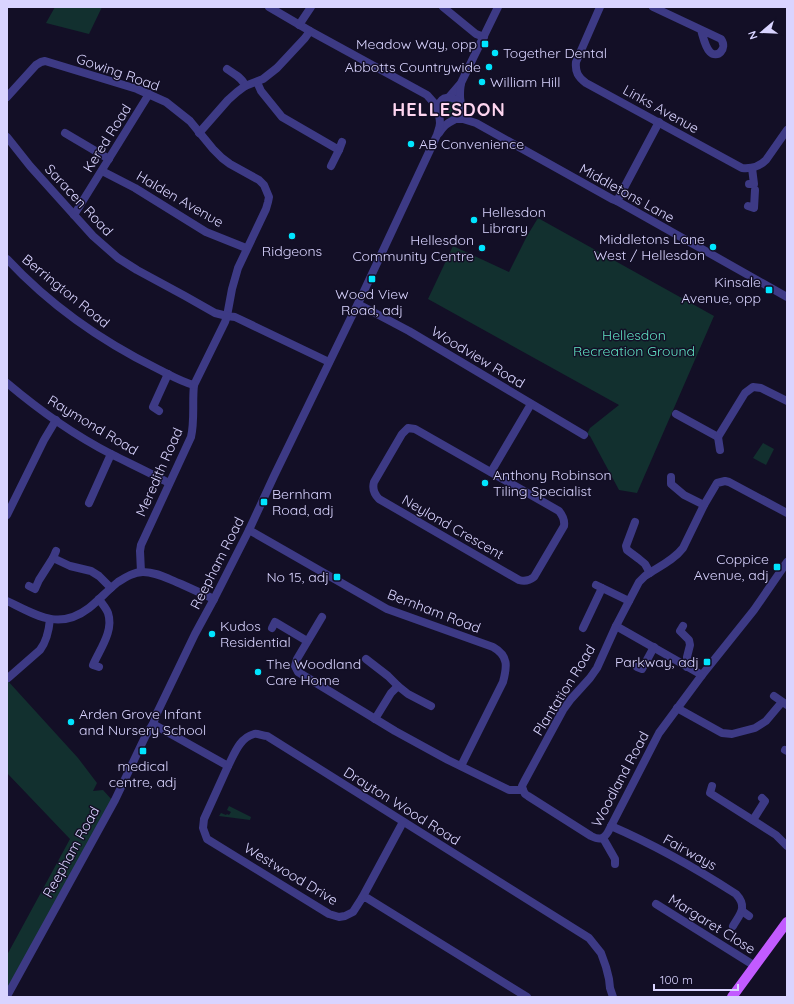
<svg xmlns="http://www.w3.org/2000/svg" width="794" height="1004" viewBox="0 0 794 1004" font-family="Quicksand,sans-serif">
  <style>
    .green { fill: #12302f }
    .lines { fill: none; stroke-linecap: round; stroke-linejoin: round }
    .minor { stroke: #3d3a85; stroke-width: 8 }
    .major { stroke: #c25bff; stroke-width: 10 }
    .poi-dot { fill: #00e5ff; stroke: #130f26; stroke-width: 1.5 }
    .labels { text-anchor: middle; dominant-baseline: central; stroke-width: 3; stroke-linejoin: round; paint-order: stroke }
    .poi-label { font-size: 14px; fill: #d9d4ff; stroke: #130f26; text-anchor: start }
    .street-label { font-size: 14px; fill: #d9d4ff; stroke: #130f26 }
    .park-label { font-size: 14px; fill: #5fe0c0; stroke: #130f26 }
    .district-label { font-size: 18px; font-weight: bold; letter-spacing: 1px; fill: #ffd6f0; stroke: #130f26 }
  </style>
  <rect width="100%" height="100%" fill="#130f26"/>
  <g class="green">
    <path d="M55,7H102L89,34L46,23Z"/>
    <path d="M449,100L457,105L458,112C456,113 455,116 453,117C445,122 436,109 443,103C444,101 447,101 449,100Z"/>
    <path d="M538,218L714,316L637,493L619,490L590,436L587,434L590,428L619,405L428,299L453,246L509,272L527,236Z"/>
    <path d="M763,443L774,449L766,465L753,458Z"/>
    <path d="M7,680L78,758L97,783L93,791L103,790L112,800L7,990V955L70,839L7,773Z"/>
    <path d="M229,806L251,817L250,820L219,816L221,813L226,815L227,814L229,815L231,812L227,810Z"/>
  </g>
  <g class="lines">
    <g class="minor">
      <path d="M269,7L310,31L427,95L435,104L438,110"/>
      <path d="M443,7L476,34L484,37"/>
      <path d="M600,7L576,62C575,72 578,77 586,83L742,168C752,169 759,167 766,160L787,130"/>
      <path d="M653,7L721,39C728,49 717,59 710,52C705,47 703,36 701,30"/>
      <path d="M299,25L311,7"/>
      <path d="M227,69C234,74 243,78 245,86"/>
      <path d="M257,82L261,91L282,117L339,150L342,142"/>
      <path d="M7,97L36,65L41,62L45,61L137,89L166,102L190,121L213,149L222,158L230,164L259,180L264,185L269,197L268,202L266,209L238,268L232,289L227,316L235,317L329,362"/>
      <path d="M449,97L461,83L498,7"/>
      <path d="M456,119H463L476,123L612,199L617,201L787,297"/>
      <path d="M65,133L109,159"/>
      <path d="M199,133L228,100L237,92L245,86L263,79L277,68L305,38L310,31"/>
      <path d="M439,133C441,130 444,126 447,124C451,121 457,119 460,115C463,109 460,102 460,96C460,92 460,88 461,84"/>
      <path d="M7,137L30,166L93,236L118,258L137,270L185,296L215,313L227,316L225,322L194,385C192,402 195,420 191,437L141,545L140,551L141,572"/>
      <path d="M331,166L339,150"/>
      <path d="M102,171L135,188L206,232L246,248"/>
      <path d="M749,184H754L752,168"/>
      <path d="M617,201L659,122"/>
      <path d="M748,206L754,208L755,190"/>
      <path d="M74,215L149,94"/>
      <path d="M7,259C49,304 103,342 158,369C170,375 182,382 194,385"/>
      <path d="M358,304L409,331L584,435"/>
      <path d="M7,383C39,410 74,435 111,454C131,464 150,473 169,483"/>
      <path d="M159,411L153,407L168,374"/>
      <path d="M676,414L718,437L745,393L753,387L761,388L787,401"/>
      <path d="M408,428L415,429L559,511C563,516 565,520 564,526L534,577C529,581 525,582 519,580L379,499C374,494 372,489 374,482L402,434Z"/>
      <path d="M718,437L720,450"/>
      <path d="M491,472L531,404"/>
      <path d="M671,477V484L684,495L704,505"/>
      <path d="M89,503L111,454"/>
      <path d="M7,515L44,440L56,420"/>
      <path d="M635,522L626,546L627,550L639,559L645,564L650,573"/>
      <path d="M249,530L387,609L493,647C509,656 507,667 503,682L461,766"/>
      <path d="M56,551L53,558L70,566L91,571L99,576L111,588"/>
      <path d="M596,585L629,601"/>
      <path d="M29,586L35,589L39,580L53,558"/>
      <path d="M7,601C36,615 59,631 89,608C99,600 108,590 118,582C126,577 134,572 143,572C157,572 168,579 181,584C192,589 203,594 214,599"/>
      <path d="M322,617L297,659L295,666L298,672L395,731L448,760L503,787L509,790H523L525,794L528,796L591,836C599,840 603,840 608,832L659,733L702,675L754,610L787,562"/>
      <path d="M616,626L702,675"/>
      <path d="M683,626L680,631L689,640L690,645L687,657V667"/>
      <path d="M272,628L275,622L307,641"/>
      <path d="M583,628L602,588"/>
      <path d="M366,659L388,676L398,686"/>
      <path d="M99,667L93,665C100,649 114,631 108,613C106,608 102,604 99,599"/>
      <path d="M637,667L642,669L654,647"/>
      <path d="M8,678L40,650C47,641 49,630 50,619"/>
      <path d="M774,696L787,705"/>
      <path d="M677,708L722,733L732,734L755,728L766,721L782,702"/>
      <path d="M375,719L391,693L398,686L408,694L431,706"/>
      <path d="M153,724L228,766C234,755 239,738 254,734C257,733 263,736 267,736L589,938L601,953L606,967L609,979L610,988L613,997"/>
      <path d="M785,750L787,751"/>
      <path d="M228,766L204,819L203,828L207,839L329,914L339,917L345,916L353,912L362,898H367L527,997"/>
      <path d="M712,786L710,793L776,835L787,846"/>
      <path d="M523,790L522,786L524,782L563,710L571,699L590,678L597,668L616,626L639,582L645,576C658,567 673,561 683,548L704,505L717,483L725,481L729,482L787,513"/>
      <path d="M753,820L765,801L762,798"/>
      <path d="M611,826C655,845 697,869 736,894C748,907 740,914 733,926"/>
      <path d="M603,838L615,859V864"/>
      <path d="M362,898L403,822"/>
      <path d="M656,904L755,966"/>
      <path d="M742,911L749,916"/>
      <path d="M7,996L115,800L146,735L153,724L157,713L195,634L214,599L249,530L274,476L364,291L437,135C438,131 440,127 440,123C440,118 438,112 438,107C441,95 453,95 460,104"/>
    </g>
    <path class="major" d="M732,997L787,922"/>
  </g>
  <g class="poi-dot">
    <rect x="481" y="40" width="8" height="8" rx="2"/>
    <circle cx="495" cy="53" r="4"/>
    <circle cx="489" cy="67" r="4"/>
    <circle cx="482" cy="82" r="4"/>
    <circle cx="411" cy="144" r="4"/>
    <circle cx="474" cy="220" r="4"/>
    <circle cx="292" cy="236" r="4"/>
    <circle cx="713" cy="247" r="4"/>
    <circle cx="482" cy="248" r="4"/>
    <rect x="368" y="275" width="8" height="8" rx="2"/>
    <rect x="765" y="286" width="8" height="8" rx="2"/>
    <circle cx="485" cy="483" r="4"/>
    <rect x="260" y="498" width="8" height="8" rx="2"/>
    <rect x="773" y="563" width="8" height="8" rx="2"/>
    <rect x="333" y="573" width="8" height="8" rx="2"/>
    <circle cx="212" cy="634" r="4"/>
    <rect x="703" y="658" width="8" height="8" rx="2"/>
    <circle cx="258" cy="672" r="4"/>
    <circle cx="71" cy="722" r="4"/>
    <rect x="139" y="747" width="8" height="8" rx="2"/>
  </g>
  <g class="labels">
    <g class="poi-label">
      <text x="477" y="44" text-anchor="end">Meadow Way, opp</text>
      <text x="503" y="53">Together Dental</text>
      <text x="481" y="67" text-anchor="end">Abbotts Countrywide</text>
      <text x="490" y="82">William Hill</text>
      <text x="419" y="144">AB Convenience</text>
      <text x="482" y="212">Hellesdon<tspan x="482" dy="16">Library</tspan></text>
      <text x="705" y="239" text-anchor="end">Middletons Lane<tspan x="705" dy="16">West / Hellesdon</tspan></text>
      <text x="474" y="240" text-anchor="end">Hellesdon<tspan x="474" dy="16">Community Centre</tspan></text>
      <text x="292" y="251" text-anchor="middle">Ridgeons</text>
      <text x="761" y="282" text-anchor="end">Kinsale<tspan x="761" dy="16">Avenue, opp</tspan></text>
      <text x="372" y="294" text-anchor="middle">Wood View<tspan x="372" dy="16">Road, adj</tspan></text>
      <text x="493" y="475">Anthony Robinson<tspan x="493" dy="16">Tiling Specialist</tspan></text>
      <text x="272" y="494">Bernham<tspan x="272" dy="16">Road, adj</tspan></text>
      <text x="769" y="559" text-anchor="end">Coppice<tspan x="769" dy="16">Avenue, adj</tspan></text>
      <text x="329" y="577" text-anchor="end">No 15, adj</text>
      <text x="220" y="626">Kudos<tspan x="220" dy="16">Residential</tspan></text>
      <text x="699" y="662" text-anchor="end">Parkway, adj</text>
      <text x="266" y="664">The Woodland<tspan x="266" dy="16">Care Home</tspan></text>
      <text x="79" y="714">Arden Grove Infant<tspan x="79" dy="16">and Nursery School</tspan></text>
      <text x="143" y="766" text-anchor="middle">medical<tspan x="143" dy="16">centre, adj</tspan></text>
    </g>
    <g class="street-label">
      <text transform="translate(118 72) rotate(19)">Gowing Road</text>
      <text transform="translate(661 109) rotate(29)">Links Avenue</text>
      <text transform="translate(107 138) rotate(-58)">Kered Road</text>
      <text transform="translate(627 193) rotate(29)">Middletons Lane</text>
      <text transform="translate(180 199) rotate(30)">Halden Avenue</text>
      <text transform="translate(79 200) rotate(47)">Saracen Road</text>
      <text transform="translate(66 291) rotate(39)">Berrington Road</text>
      <text transform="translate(478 357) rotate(31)">Woodview Road</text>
      <text transform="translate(93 425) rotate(31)">Raymond Road</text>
      <text transform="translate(159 472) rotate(-66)">Meredith Road</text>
      <text transform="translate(453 527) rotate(30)">Neylond Crescent</text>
      <text transform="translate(217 563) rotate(-63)">Reepham Road</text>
      <text transform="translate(434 611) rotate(21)">Bernham Road</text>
      <text transform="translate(564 690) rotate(-58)">Plantation Road</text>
      <text transform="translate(620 779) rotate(-62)">Woodland Road</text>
      <text transform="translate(402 806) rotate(32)">Drayton Wood Road</text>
      <text transform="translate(71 852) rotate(-61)">Reepham Road</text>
      <text transform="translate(690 852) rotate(29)">Fairways</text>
      <text transform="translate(291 874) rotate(31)">Westwood Drive</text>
      <text transform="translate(712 924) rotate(32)">Margaret Close</text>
    </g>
    <g class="park-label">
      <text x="634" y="335">Hellesdon<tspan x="634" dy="16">Recreation Ground</tspan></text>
    </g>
    <g class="district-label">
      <text x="449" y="109">HELLESDON</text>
    </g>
  </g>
  <rect width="794" height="1004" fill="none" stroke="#d9d4ff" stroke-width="16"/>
  <g transform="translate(762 32) rotate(251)" stroke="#130f26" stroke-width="3" paint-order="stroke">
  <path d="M0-3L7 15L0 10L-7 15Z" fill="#d9d4ff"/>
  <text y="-6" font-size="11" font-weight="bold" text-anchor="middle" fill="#d9d4ff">N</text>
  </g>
  <path d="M654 984v6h84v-6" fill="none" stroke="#d9d4ff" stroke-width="2"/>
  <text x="660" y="984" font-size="12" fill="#d9d4ff" stroke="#130f26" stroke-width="3" paint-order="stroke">100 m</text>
</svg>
